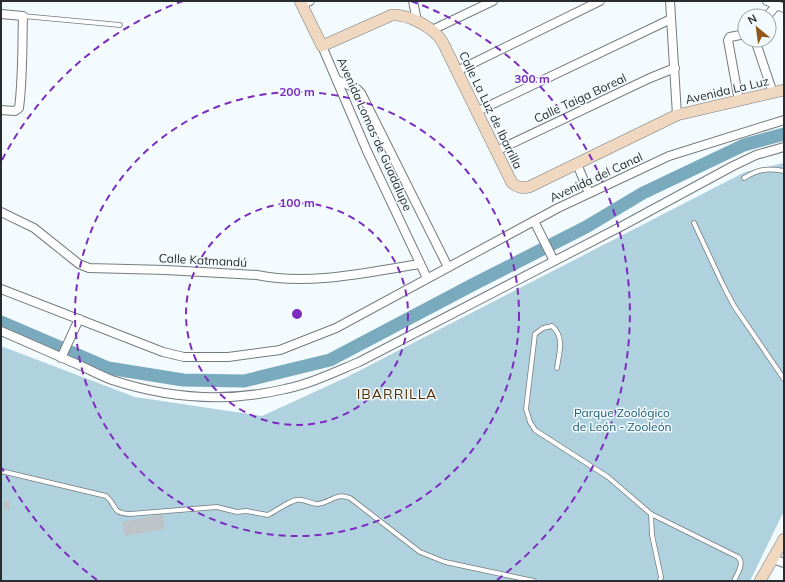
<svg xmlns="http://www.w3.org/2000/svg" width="785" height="582" viewBox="0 0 785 582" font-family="Mulish,sans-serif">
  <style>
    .green { fill: #b0d2df }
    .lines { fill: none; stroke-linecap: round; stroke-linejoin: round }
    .river { stroke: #79aabd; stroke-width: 13 }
    .building { fill: #bcc4c7 }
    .lane-casing { stroke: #747b7e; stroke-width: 5.5 }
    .street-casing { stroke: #747b7e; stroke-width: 10 }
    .secondary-casing { stroke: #747b7e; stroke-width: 12 }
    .lane { stroke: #fff; stroke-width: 4 }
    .street { stroke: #fff; stroke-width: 8 }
    .secondary { stroke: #efd8bf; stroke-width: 11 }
    .ring { fill: none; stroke: #7b2cbf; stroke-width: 2; stroke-dasharray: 7 5 }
    .labels { text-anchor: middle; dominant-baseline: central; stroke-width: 3; stroke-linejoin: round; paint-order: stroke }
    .street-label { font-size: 12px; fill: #292c2e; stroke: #f3fbff }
    .park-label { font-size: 12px; fill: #1a5a6f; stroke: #f3fbff }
    .quarter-label { font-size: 14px; letter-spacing: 1px; fill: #532b00; stroke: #f3fbff }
    .centre { fill: #7b2cbf; stroke: #f3fbff; stroke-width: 2 }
    .ring-label { font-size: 12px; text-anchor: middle; font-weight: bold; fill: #7b2cbf; stroke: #f3fbff; stroke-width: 3; stroke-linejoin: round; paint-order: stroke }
  </style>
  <rect width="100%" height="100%" fill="#f3fbff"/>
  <path class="green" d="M784,163V511L750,581H1V346L135,397L262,416L347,377L745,172Z"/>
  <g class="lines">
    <path class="river" d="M1,322L108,368L183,380L244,381L330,360L476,283L586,227L643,193L744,145L784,134"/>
  </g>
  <g class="building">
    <rect x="4" y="501" width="6" height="9"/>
    <path d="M163,514L165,529L125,536L122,522Z"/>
  </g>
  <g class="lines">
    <g class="lane-casing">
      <g id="lane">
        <path d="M23,16L120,25"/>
        <path d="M744,178C759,169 766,168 784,171"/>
        <path d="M694,223L723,285L734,306L784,379"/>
        <path d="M557,368C559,353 565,337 552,326L543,328L535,334L526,409L530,422L535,430L608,477L651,514L738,557C745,563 737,574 734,581"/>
        <path d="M1,471L106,496C118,506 110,513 130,514L217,507L237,512L246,511L268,515C276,511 286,503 296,500C304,498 309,504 317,504C331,503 335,492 350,498L420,552L445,562L534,581"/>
        <path d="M651,514L652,535L661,577L660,581"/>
      </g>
    </g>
    <g class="street-casing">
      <g id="street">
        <path d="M413,1L417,21"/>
        <path d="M670,1L677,115"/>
        <path d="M767,1L784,8"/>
        <path d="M302,5L310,1"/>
        <path d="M1,14L23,16C22,47 23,78 19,108L15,111L1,110"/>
        <path d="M767,16L776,6"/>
        <path d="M432,30L493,1"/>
        <path d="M755,40L773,93"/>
        <path d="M322,46L367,151L427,278"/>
        <path d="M457,71L600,1"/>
        <path d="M337,80L357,89L361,93L448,267"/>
        <path d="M739,101L728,40L730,37L745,34"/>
        <path d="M476,112L671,19"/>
        <path d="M496,151L650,78L675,68"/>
        <path d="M577,164L589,193"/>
        <path d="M1,212L34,228L79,264L89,268L166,270L257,275C310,286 368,272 420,264"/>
        <path d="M534,221L554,261"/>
        <path d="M1,289L163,352L184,357H228L280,350L336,328L558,208L669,156L784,120"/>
        <path d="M1,331C27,342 53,354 79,365C90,370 101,376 112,380C170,399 226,403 285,389C310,384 335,372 359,362L622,226L733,166L756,155L784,147"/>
        <path d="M61,358L79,319"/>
        <path d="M773,559L784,563"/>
      </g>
    </g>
    <g class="secondary-casing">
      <g id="secondary">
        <path d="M300,1L322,46L392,15C407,14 428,25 438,36C441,39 443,43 445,47L512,183C518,188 522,188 529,187L677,115L784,90"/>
        <path d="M760,581L784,539"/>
      </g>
    </g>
    <use href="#lane" class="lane"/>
    <use href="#street" class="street"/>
    <use href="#secondary" class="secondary"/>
  </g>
  <g class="ring">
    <circle cx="297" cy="314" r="111"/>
    <circle cx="297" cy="314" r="222"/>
    <path d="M97 580A333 333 0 0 1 2 468M2 160A333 333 0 0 1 183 1M411 1A333 333 0 0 1 497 580"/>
  </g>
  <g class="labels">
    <g class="street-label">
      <text transform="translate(727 90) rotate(-13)">Avenida La Luz</text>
      <text transform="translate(580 98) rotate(-25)">Calle Taiga Boreal</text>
      <text transform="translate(491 110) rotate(64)">Calle La Luz de Ibarrilla</text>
      <text transform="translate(375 134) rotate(66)">Avenida Lomas de Guadalupe</text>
      <text transform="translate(596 177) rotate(-25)">Avenida del Canal</text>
      <text transform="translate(203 260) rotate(3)">Calle Katmandú</text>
    </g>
    <g class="park-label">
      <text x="622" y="412">Parque Zoológico<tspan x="622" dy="14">de León - Zooleón</tspan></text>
    </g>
    <g class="quarter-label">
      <text x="397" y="394">IBARRILLA</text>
    </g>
  </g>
  <circle cx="297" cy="314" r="6" class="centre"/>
  <g class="ring-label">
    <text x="532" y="83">300 m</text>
    <text x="297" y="96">200 m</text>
    <text x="297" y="207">100 m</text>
  </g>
  <rect width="785" height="582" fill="none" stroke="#292c2e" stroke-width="4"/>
  <g transform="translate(757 28) rotate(331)"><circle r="19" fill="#f3fbff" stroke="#a2a8ab"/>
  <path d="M0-3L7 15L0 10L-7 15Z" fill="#925616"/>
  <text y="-6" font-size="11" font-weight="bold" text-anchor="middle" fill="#292c2e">N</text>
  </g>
</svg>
